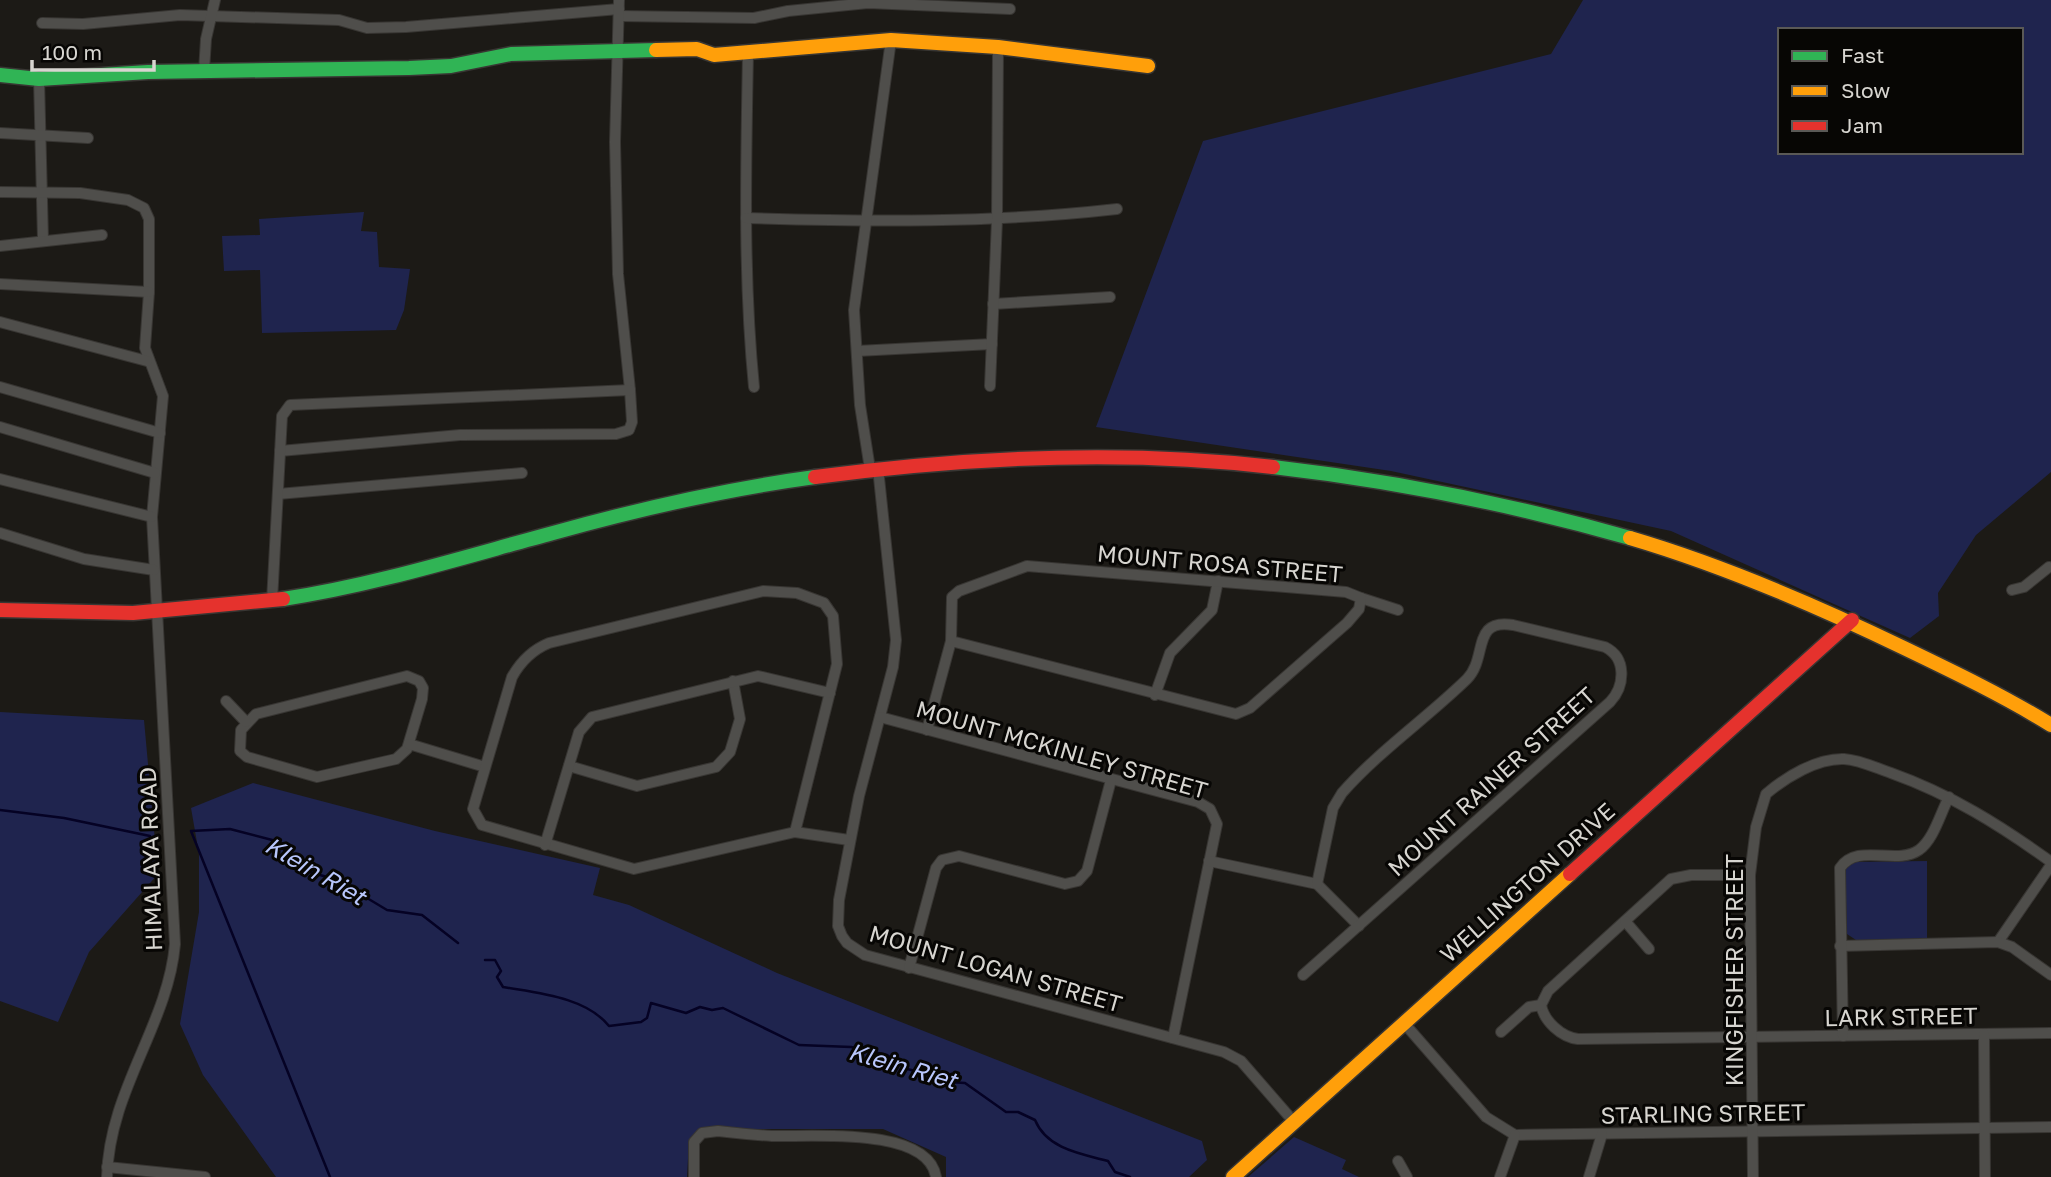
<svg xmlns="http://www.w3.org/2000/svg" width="2051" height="1177" viewBox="0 0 2051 1177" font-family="'Golos Text',sans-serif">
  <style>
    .green { fill: #1f244e; fill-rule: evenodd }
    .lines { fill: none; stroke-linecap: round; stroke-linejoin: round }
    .stream { stroke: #050224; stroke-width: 2.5 }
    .street-casing { stroke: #383633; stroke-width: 12 }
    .fast-casing { stroke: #383633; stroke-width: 17 }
    .slow-casing { stroke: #383633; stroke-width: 17 }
    .jam-casing { stroke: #383633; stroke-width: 17 }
    .street { stroke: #4f4e4b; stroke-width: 10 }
    .fast { stroke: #30b455; stroke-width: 14 }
    .slow { stroke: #ff9f0a; stroke-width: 14 }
    .jam { stroke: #e5322d; stroke-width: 14 }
    .labels { text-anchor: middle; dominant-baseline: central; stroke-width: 6; stroke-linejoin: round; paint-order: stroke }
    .street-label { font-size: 23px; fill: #d7d5d0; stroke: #070604 }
    .water-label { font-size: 24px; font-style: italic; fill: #b8c6fc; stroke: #070604 }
  </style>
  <rect width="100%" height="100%" fill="#1c1a16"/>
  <g class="green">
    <path d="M1583,0H2051V472L1976,535L1938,593L1939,616L1910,638L1671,531L1391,471L1096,427L1203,141L1551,54ZM1780,30H2021V152H1780Z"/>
    <path d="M364,212L361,231L377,232L379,267L410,269L404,310L396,330L262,333L260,270L224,271L222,236L260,235L259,219Z"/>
    <path d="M0,712L144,720L158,874L89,952L58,1022L0,1001Z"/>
    <path d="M253,783L435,831L600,868L593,895L629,905L777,973L1202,1141L1207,1160L1189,1177H946V1157L883,1129H702L689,1140L687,1177H276L203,1075L180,1024L199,912V854L191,808Z"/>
    <path d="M1927,861V939L1856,940L1847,934L1845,870L1852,862Z"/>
    <path d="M1294,1137L1346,1160L1342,1169L1359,1177H1248Z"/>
  </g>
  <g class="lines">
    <g class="stream">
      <path d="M0,810L64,818L150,836"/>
      <path d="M485,960H495L501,971L497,977L503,987C537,993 586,997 609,1026L641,1022L647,1018L651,1003L686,1013L700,1007L712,1010L723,1008L799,1045L851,1047L887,1055L907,1069L942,1077L949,1082L965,1083L1006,1112H1018L1035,1120C1047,1149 1081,1154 1108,1161L1115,1172L1130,1177"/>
      <path d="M330,1177L191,831L230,829L276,841L293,860L310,872L337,880L387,910L422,915L458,943"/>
    </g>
    <g class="street-casing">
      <g id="street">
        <path d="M619,16L754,18L788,11L868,3L1010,9"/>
        <path d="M42,23L83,24L180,15L339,20L367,28L406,27L619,9"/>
        <path d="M748,53C746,164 743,276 754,387"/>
        <path d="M204,71L206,39L215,0"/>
        <path d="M39,79L43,240"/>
        <path d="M0,133L88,138"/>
        <path d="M0,192L80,193L128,200L144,208L149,219V292L145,348L163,396L152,517L175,944C168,1025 109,1090 107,1177"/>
        <path d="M746,218C870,222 993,223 1117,209"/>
        <path d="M0,246L102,235"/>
        <path d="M0,284L149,292"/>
        <path d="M993,304L1110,297"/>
        <path d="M0,322L147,361"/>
        <path d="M857,351L992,344"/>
        <path d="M990,386L997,220L998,47"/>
        <path d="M0,387L160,433"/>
        <path d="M0,427L155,473"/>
        <path d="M280,451L460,435L616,434L629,430L632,422L630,390L618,274L615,142L619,0"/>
        <path d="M878,468L896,640L893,667L859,796L839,900L838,926L842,936L847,943L865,955L1224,1052L1241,1061L1294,1122"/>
        <path d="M870,469L860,405L854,310L891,40"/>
        <path d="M0,479L152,517"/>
        <path d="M278,494L522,473"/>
        <path d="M0,533L84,559L154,570"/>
        <path d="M2012,590L2024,587L2049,567"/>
        <path d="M1361,598L1398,610"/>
        <path d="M272,601L282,416L290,405L630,390"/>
        <path d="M407,676L419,681L423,688L422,699L407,749L396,759L317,777L247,757L240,751L241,730L256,714Z"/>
        <path d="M1155,695L1170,653L1212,610L1218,581"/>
        <path d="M226,701L246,722"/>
        <path d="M880,717L1198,802L1210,809L1217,824L1173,1038"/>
        <path d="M927,730L951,641L952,597L959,591L1027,566L1346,592L1361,598L1359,609L1347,623L1250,708L1236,714L951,641"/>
        <path d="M409,744L485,767"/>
        <path d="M569,766L637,786L716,767L730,752L740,719L733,681"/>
        <path d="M795,832L634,869L482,825L473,809L512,677C521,661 532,650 549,643L763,591L797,593L824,603L833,616L837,664L795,832L849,840"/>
        <path d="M545,845L579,732L592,717L758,676L830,693"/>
        <path d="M1209,861L1317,884L1359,926"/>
        <path d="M1750,875H1691L1671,879L1548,991L1541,1005C1544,1021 1561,1037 1578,1039L2051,1033"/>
        <path d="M1625,921L1649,949"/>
        <path d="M1998,942L2051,865"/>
        <path d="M1840,946L1998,942L2012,947L2051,975"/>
        <path d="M909,968L936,868L942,860L959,856L1065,884L1078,881L1087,871L1111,780"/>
        <path d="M1303,975L1610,702C1625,686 1627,658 1605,647L1513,625C1471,618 1488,658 1467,679C1427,718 1379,751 1342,793L1333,808L1317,884"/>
        <path d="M1404,1023L1486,1117L1515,1135L2051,1127"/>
        <path d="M1501,1032L1529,1007L1541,1005"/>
        <path d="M1984,1034L1985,1177"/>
        <path d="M1843,1036L1840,868C1857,842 1896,866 1919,850C1934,839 1940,814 1949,797"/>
        <path d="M1398,1161L1407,1177"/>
        <path d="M107,1167L205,1177"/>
        <path d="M694,1177V1142L702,1133L718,1131C736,1133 754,1135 772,1136C810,1137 928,1126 936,1177"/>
        <path d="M1500,1177L1515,1135"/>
        <path d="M1589,1177L1602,1134"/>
        <path d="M1753,1177L1750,875L1756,827L1766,794C1786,777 1817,758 1844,759C1860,760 1876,768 1891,773C1950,794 2000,825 2051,862"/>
      </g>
    </g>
    <g class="fast-casing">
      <g id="fast">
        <path d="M0,75L39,79L148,72L409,68L451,66L511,54L656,50"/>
        <path d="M1273,467C1396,481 1511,504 1630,538"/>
        <path d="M283,599C375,585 464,557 553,533C639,509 726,489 815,477"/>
      </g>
    </g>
    <g class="slow-casing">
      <g id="slow">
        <path d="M656,50L697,49L714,55L891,40L998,47L1148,66"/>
        <path d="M1630,538C1725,566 1815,605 1904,648C1954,672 2004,696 2051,725"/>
        <path d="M1233,1177L1570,874"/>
      </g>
    </g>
    <g class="jam-casing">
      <g id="jam">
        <path d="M815,477C967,457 1121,449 1273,467"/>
        <path d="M0,610L133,613L283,599"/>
        <path d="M1570,874L1852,620"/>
      </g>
    </g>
    <use href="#street" class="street"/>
    <use href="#fast" class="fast"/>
    <use href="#slow" class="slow"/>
    <use href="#jam" class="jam"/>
  </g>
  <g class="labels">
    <g class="street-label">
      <text transform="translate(1220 563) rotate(5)">MOUNT ROSA STREET</text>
      <text transform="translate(1062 749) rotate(16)">MOUNT MCKINLEY STREET</text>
      <text transform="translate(1491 781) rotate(-42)">MOUNT RAINER STREET</text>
      <text transform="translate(150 859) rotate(-92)">HIMALAYA ROAD</text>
      <text transform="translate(1527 882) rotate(-42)">WELLINGTON DRIVE</text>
      <text transform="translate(996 968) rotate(16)">MOUNT LOGAN STREET</text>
      <text transform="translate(1734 970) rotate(-90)">KINGFISHER STREET</text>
      <text transform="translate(1901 1016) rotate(-1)">LARK STREET</text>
      <text transform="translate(1703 1113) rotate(-1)">STARLING STREET</text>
    </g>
    <g class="water-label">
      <text transform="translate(316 870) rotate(30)">Klein Riet</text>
      <text transform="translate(903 1065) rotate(16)">Klein Riet</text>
    </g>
  </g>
  <rect x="1778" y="28" width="245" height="126" fill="#070604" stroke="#5a5956" stroke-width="2"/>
  <rect x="1792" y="51" width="35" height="10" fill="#30b455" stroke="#5a5956" stroke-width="2"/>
  <text x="1841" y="63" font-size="21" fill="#d7d5d0">Fast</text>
  <rect x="1792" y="86" width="35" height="10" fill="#ff9f0a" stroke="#5a5956" stroke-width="2"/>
  <text x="1841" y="98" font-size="21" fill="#d7d5d0">Slow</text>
  <rect x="1792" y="121" width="35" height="10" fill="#e5322d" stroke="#5a5956" stroke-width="2"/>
  <text x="1841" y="133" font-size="21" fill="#d7d5d0">Jam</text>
  <path d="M32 60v10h122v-10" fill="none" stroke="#d7d5d0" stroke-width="3.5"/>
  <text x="42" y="60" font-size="21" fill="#d7d5d0" stroke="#070604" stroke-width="5" paint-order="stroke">100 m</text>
</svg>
